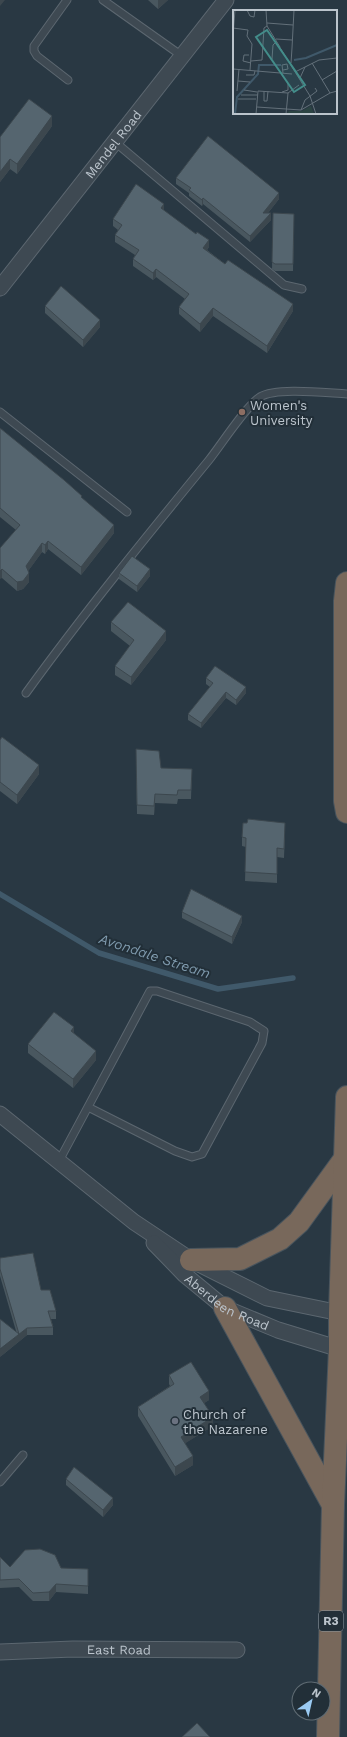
<svg xmlns="http://www.w3.org/2000/svg" width="347" height="1737" viewBox="0 0 347 1737" font-family="'Work Sans',sans-serif">
  <style>
    .lines { fill: none; stroke-linecap: round; stroke-linejoin: round }
    .stream { stroke: #40596a; stroke-width: 5.5 }
    .lane-casing { stroke: #5c6770; stroke-width: 9 }
    .street-casing { stroke: #5c6770; stroke-width: 17 }
    .highway-casing { stroke: #48545d; stroke-width: 24 }
    .lane { stroke: #3e4952; stroke-width: 7 }
    .street { stroke: #3e4952; stroke-width: 15 }
    .highway { stroke: #78685b; stroke-width: 22 }
    .wall { fill: #49575f }
    .shaded-wall { fill: #3c474e }
    .building { fill: #55656f; stroke: #3c474e }
    .education-dot { fill: #8d6e63; stroke: #222f38; stroke-width: 1.5 }
    .worship-dot { fill: #6b7280; stroke: #222f38; stroke-width: 1.5 }
    .labels { text-anchor: middle; dominant-baseline: central; stroke-width: 4; stroke-linejoin: round; paint-order: stroke }
    .shield { fill: #222f38; stroke: #8d97a0; stroke-width: 1 }
    .shield-label { font-size: 12px; font-weight: bold; fill: #bbc4cc }
    .street-label { font-size: 13px; fill: #bbc4cc; stroke: #222f38 }
    .poi-label { font-size: 13px; fill: #bbc4cc; stroke: #222f38; text-anchor: start }
    .water-label { font-size: 14px; font-style: italic; fill: #7e99ac; stroke: #222f38 }
    .inset-river { fill: none; stroke: #40596a; stroke-width: 2 }
    .inset-road { fill: none; stroke: #63707a; stroke-width: 1 }
    .view { fill: #438d8a; fill-opacity: 0.15; stroke: #438d8a; stroke-width: 2 }
    .inset-edge { fill: none; stroke: #bbc4cc; stroke-width: 2 }
  </style>
  <rect width="100%" height="100%" fill="#293843"/>
  <g class="lines">
    <path class="stream" d="M0,894L99,953L218,989L293,978"/>
    <g class="lane-casing">
      <g id="lane">
        <path d="M67,0L34,46V51L37,56L68,80"/>
        <path d="M103,0L182,56"/>
        <path d="M115,142L284,285L302,289"/>
        <path d="M0,412L127,512"/>
        <path d="M26,693C84,613 146,537 209,460C221,445 246,406 260,397C277,387 326,393 347,394"/>
        <path d="M59,1161L150,991H157L250,1022L264,1031L262,1043L202,1154L192,1157L175,1151L88,1107"/>
        <path d="M0,1482L23,1455"/>
      </g>
    </g>
    <g class="street-casing">
      <g id="street">
        <path id="s1" d="M0,288L226,0"/>
        <path d="M0,1114L134,1222L191,1260L267,1298L340,1313"/>
        <path id="s2" d="M154,1243L185,1275L225,1308L278,1330L340,1349"/>
        <path id="s3" d="M0,1652L73,1649L237,1650"/>
      </g>
    </g>
    <g class="highway-casing">
      <g id="highway">
        <path d="M347,583L345,601V801L347,812"/>
        <path d="M191,1260L240,1259L280,1239L299,1222L344,1160"/>
        <path d="M225,1308L333,1505"/>
        <path d="M328,1737L333,1505L340,1349V1313L347,1097"/>
      </g>
    </g>
    <use href="#lane" class="lane"/>
    <use href="#street" class="street"/>
    <use href="#highway" class="highway"/>
  </g>
  <g class="wall">
    <path d="M148,0H168L158,9Z"/>
    <path d="M52,126L17,174L10,169L0,182V137Z"/>
    <path d="M176,178L279,199L268,213L271,220L250,242L203,204L202,206L189,196V193L176,184Z"/>
    <path d="M164,211L209,247L207,250L225,264L293,311L267,353L213,316L200,332L179,314V307L185,299L156,277L153,280L133,266V259L135,255L115,242V235L118,230L113,226V219Z"/>
    <path d="M273,213L294,214L293,271H275L272,269Z"/>
    <path d="M45,306L100,327L83,347L45,313Z"/>
    <path d="M0,428L82,498L114,533L81,575L48,549L45,554L42,552L28,571L29,582L23,589L17,591L2,578L0,548L16,530L0,517Z"/>
    <path d="M119,573L150,576L137,592L119,579Z"/>
    <path d="M111,622L166,640L131,685L115,675V666L130,646L111,631Z"/>
    <path d="M206,678L246,693L236,705L226,698L201,728L188,720V714L210,687L206,684Z"/>
    <path d="M0,740L39,774L17,804L0,791Z"/>
    <path d="M136,749L161,768L192,769L191,799H178L177,804L155,803L154,815L137,814Z"/>
    <path d="M285,832L284,858L277,857V883L245,881L246,847L242,846V837Z"/>
    <path d="M182,912L242,922L232,944L182,918Z"/>
    <path d="M74,1034L96,1060L73,1088L28,1053V1044Z"/>
    <path d="M0,1258L41,1290L56,1311V1319H51L53,1327V1335H27L0,1357L16,1331L0,1276Z"/>
    <path d="M169,1375L209,1400L204,1403L213,1426L185,1443L193,1465L175,1476L138,1416V1407L170,1386L169,1384Z"/>
    <path d="M66,1479L113,1505L103,1517L66,1485Z"/>
    <path d="M0,1557L10,1567L88,1569V1594L56,1592L49,1601H33L19,1587L0,1588Z"/>
  </g>
  <g class="shaded-wall">
    <path d="M0,0H5L0,6Z"/>
    <path d="M158,0H168L158,9Z"/>
    <path d="M52,116V126L17,174V164Z"/>
    <path d="M10,159V169L0,182V172Z"/>
    <path d="M279,193V199L263,219V213Z"/>
    <path d="M203,198V204L202,206V200Z"/>
    <path d="M164,204V211L161,208Z"/>
    <path d="M271,213V220L250,242V236Z"/>
    <path d="M209,240V247L203,255V248Z"/>
    <path d="M156,269V277L153,280V273Z"/>
    <path d="M293,304V311L267,353V346Z"/>
    <path d="M213,308V316L200,332V324Z"/>
    <path d="M100,320V327L83,347V340Z"/>
    <path d="M114,525V533L81,575V567Z"/>
    <path d="M48,541V549L45,554V545Z"/>
    <path d="M42,543V552L26,574V566Z"/>
    <path d="M2,569V578L0,579V571Z"/>
    <path d="M150,569V576L137,592V586Z"/>
    <path d="M29,573V582L23,589L17,591V582Z"/>
    <path d="M166,631V640L131,685V677Z"/>
    <path d="M246,687V693L236,705V700Z"/>
    <path d="M226,692V698L201,728V723Z"/>
    <path d="M39,765V774L17,804V795Z"/>
    <path d="M155,794V803L154,815V806Z"/>
    <path d="M242,916V922L232,944V937Z"/>
    <path d="M74,1027V1036L71,1031Z"/>
    <path d="M96,1051V1060L73,1088V1079Z"/>
    <path d="M27,1328V1335L0,1357V1349Z"/>
    <path d="M209,1391V1400L200,1406V1397Z"/>
    <path d="M213,1417V1426L181,1446V1437Z"/>
    <path d="M193,1456V1465L175,1476V1467Z"/>
    <path d="M113,1498V1505L103,1517V1510Z"/>
    <path d="M56,1584V1592L49,1601V1592Z"/>
  </g>
  <g class="building">
    <path d="M29,99L52,116L17,164L10,159L0,172V137Z"/>
    <path d="M208,136L279,193L263,213H271L250,236L203,198L202,200L189,190L191,188L176,178Z"/>
    <path d="M136,184L164,204L161,208L196,234L197,232L209,240L203,248L225,264L228,260L293,304L267,346L213,308L200,324L179,307L189,294L156,269L153,273L133,259L139,250L115,235L122,225L113,219Z"/>
    <path d="M273,213L294,214L293,264H275L272,262Z"/>
    <path d="M61,286L100,320L83,340L45,306Z"/>
    <path d="M0,428L64,480L82,496L81,497L114,525L81,567L48,541L45,545L42,543L26,566L29,573L23,581L17,582L2,569L0,571V548L20,525L0,508Z"/>
    <path d="M132,556L150,569L137,586L119,573Z"/>
    <path d="M128,602L166,631L131,677L115,666L134,640L111,622Z"/>
    <path d="M215,666L246,687L236,700L226,692L201,723L188,714L213,683L206,678Z"/>
    <path d="M2,737L39,765L17,795L0,782V740Z"/>
    <path d="M136,749L159,751L161,768L192,769L191,790H178L177,795L155,794L154,806L137,805Z"/>
    <path d="M248,819L285,823L284,849L277,848V874L245,872L246,838L242,837L243,823H247Z"/>
    <path d="M191,889L242,916L232,937L182,912Z"/>
    <path d="M54,1012L74,1027L71,1031L96,1051L73,1079L28,1044Z"/>
    <path d="M33,1253L41,1290H50L56,1311H48L53,1327L27,1328L0,1349V1319L19,1334L0,1269V1258Z"/>
    <path d="M191,1362L209,1391L200,1397L213,1417L181,1437L193,1456L175,1467L138,1407L174,1384L169,1375Z"/>
    <path d="M74,1467L113,1498L103,1510L66,1479Z"/>
    <path d="M40,1549L55,1555L61,1568L88,1569V1586L56,1584L49,1592L33,1593L19,1579L0,1580V1557L10,1567L25,1550Z"/>
    <path d="M197,1723L210,1737H182Z"/>
  </g>
  <circle class="education-dot" cx="242" cy="412" r="4"/>
  <circle class="worship-dot" cx="175" cy="1421" r="4"/>
  <g class="labels">
    <rect class="shield" x="319" y="1611" width="24" height="20" rx="3"/>
    <g class="shield-label">
      <text x="331" y="1621">R3</text>
    </g>
    <g class="street-label">
      <text stroke="none"><textPath href="#s1" startOffset="183">Mendel Road</textPath></text>
      <text stroke="none"><textPath href="#s2" startOffset="95">Aberdeen Road</textPath></text>
      <text stroke="none"><textPath href="#s3" startOffset="119">East Road</textPath></text>
    </g>
    <g class="poi-label">
      <text x="250" y="405">Women's<tspan x="250" dy="15">University</tspan></text>
      <text x="183" y="1414">Church of<tspan x="183" dy="15">the Nazarene</tspan></text>
    </g>
    <g class="water-label">
      <text transform="translate(155 956) rotate(18)">Avondale Stream</text>
    </g>
  </g>
  <g transform="translate(233 10)">
    <rect width="104" height="104" fill="#293843"/>
    <path d="M78,96L81,104H54L56,101H69Z" fill="#2c4443"/>
    <path class="inset-river" d="M61,50L73,48L104,35M2,104L4,87L25,64L26,55H48"/>
    <path class="inset-road" d="M14,0L17,6L21,7L22,0M33,0L34,16L47,37M34,13L60,15M0,18L15,20L14,26L19,34L17,60M0,25L2,0M43,29L59,30M46,36L77,86L83,104M59,38L61,0M16,45H11L10,51L18,53M39,49L40,35L43,32M18,51L29,50L31,18L34,16M58,53L59,38M79,53L97,83M0,59L59,64M50,60L55,59L54,54L49,55L50,63M62,62L86,50L104,48M13,65H21L22,61M67,68L72,57M89,70L104,61M5,71L17,72M11,80L24,82M4,81L6,59M31,81V91H34L35,81M49,82L55,80V73M8,85H25M5,89H23M24,97L68,100L97,83L104,81M68,100L72,90L84,81L82,78M23,104L25,81L55,83M53,104L55,83L66,75"/>
    <path class="view" d="M34,20L72,75L61,82L23,27Z"/>
    <rect width="104" height="104" class="inset-edge"/>
  </g>
  <g transform="translate(311 1701) rotate(34)"><circle r="19" fill="#222f38" stroke="#5f6b73"/>
  <path d="M0-3L7 15L0 10L-7 15Z" fill="#9acaf2"/>
  <text y="-6" font-size="11" font-weight="bold" text-anchor="middle" fill="#bbc4cc">N</text>
  </g>
</svg>
